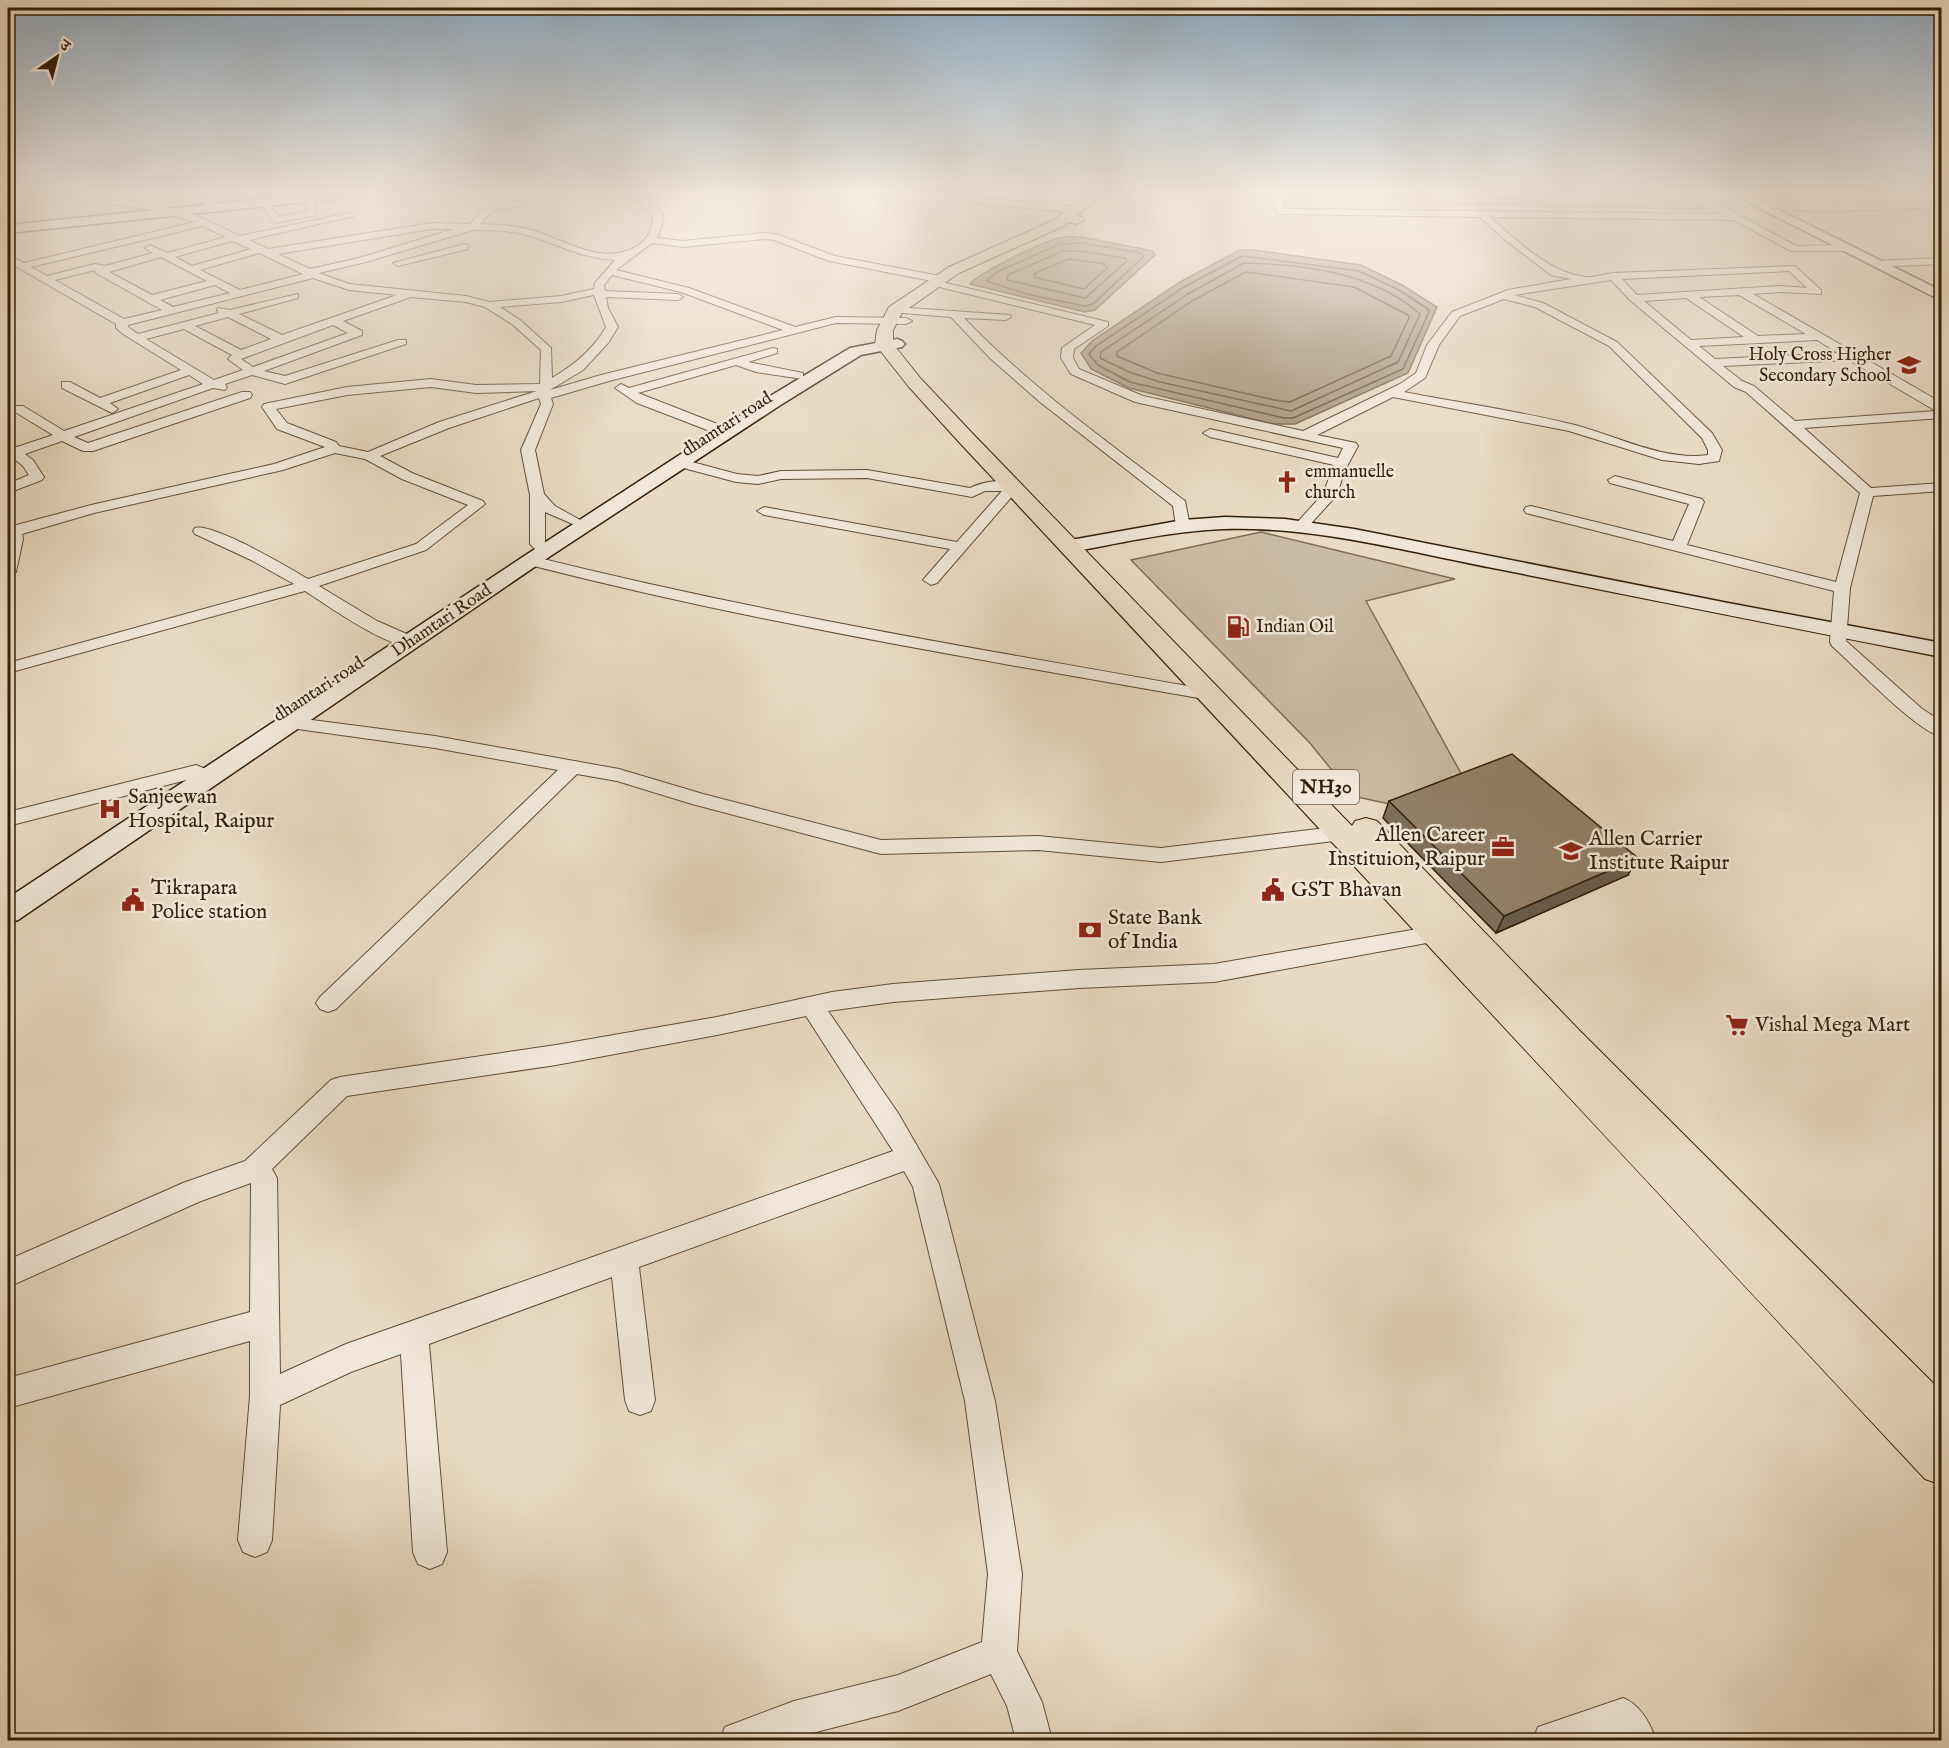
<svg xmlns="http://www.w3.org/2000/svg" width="1949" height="1748" viewBox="0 0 1949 1748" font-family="'IM FELL English','Noto Serif Devanagari',serif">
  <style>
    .green { fill: #cbbaa3; stroke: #806c55; stroke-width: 1.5 }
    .water { fill: #ac9a83; stroke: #7c6951; stroke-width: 1.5 }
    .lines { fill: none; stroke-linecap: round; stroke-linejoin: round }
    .shore { stroke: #705c45; stroke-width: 1.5 }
    .street-casing { stroke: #624e36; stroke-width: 2 }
    .secondary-casing { stroke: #351f07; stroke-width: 3 }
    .primary-casing { stroke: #351f07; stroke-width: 2 }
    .highway-casing { stroke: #351f07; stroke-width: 2 }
    .street { fill: #f1e7d8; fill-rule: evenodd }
    .secondary { fill: #f1e7d8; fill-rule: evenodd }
    .primary { fill: #eadac3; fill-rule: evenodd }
    .highway { fill: #eadac3; fill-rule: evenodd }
    .wall { fill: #7e6e5a; stroke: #351f07; stroke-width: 1.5 }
    .shaded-wall { fill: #675a4a; stroke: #351f07; stroke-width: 1.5 }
    .building { fill: #938069; stroke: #351f07; stroke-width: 1.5 }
    .labels { text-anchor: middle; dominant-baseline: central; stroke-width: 5; stroke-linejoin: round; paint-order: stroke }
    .far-poi-label { font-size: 18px; fill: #351f07; stroke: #f1e7d8; text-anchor: start }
    .far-street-label { font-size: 18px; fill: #351f07; stroke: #f1e7d8 }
    .shield { fill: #f1e7d8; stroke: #6d5b46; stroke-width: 1.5 }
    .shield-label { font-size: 20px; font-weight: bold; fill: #351f07 }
    .poi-label { font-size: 21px; fill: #351f07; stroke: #f1e7d8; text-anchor: start }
  </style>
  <rect width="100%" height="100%" fill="#eadac3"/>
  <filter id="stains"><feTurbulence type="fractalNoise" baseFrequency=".00333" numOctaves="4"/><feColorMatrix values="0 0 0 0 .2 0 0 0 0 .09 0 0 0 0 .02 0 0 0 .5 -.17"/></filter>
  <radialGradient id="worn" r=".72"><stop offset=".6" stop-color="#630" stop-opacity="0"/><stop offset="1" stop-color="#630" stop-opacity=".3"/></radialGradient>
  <g class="green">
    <path d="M1416,194H1673L1704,209L1422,203Z"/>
    <path d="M1261,532L1455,579L1366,601L1490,826L1353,796L1309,742L1131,560Z"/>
  </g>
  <g class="water">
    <path d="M1082,237L1153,251L1155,255L1095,310L1085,312L970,284C982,271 1040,243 1059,238C1066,236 1075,237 1082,237Z"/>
    <path d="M1240,250H1254L1361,265L1402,285L1437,307L1408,373L1295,424H1273L1129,388L1091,369L1081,353L1092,341L1180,282Z"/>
  </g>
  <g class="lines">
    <g class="shore">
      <path d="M1082,243L1136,252L1142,254L1143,257L1093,304L1085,306L1030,295L986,281L997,272L1060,244Z"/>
      <path d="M1063,251H1081L1125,258L1127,261L1085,298L1007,280L1008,275Z"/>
      <path d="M1242,256L1359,271L1399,290L1428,309L1429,312L1403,369L1293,418H1284L1130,382L1098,365L1089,354L1096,346L1184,287Z"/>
      <path d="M1069,259L1105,264L1107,268L1084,289L1034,277L1035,273Z"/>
      <path d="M1244,263C1304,264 1374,273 1420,314L1398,362L1291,411L1160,382L1129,372L1100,358L1101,352L1188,294Z"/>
      <path d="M1246,272L1354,287L1408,315L1409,318L1391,356L1290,402L1274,400L1157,373L1117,356V352L1192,301Z"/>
    </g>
    <g class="street-casing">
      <g id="street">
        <path d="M58,194H81L155,204L195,215L240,236L349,213L354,216L249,240L268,249L432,223L470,224L485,207L464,194H475L494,205L566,194H587L492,211L480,224C498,225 518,225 535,231C568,242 604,266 637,246C649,238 652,229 653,215L629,194H638L663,214L662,224L657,238L683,241L765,233L779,235L835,256L940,276L945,279L942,282L1108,322V326L1074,349L1073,358L1079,369L1143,396L1303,431L1400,384L1416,373L1427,345L1452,312L1508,290L1571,279L1551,275L1504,239L1480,217L1281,214L1276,211L1274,194H1282L1285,209H1294L1724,214L1690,194H1701L1796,246L1845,245L1850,248L1845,251H1791L1734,220L1490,217C1517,241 1549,272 1585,277C1593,278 1605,274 1613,273L1795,266L1821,290V294L1780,292L1753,294L1942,403V418L1804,428L1871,488L1942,483V491L1873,496L1850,588L1846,641L1921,708L1942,722V737C1915,730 1855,666 1832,646L1830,642L1834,591L1526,513L1524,510L1526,507L1531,506L1673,541L1689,504L1610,483L1608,480L1615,476L1702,499L1704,502L1687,545L1836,582L1860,493L1746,392L1734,387L1630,300L1611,280L1514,295L1543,303L1617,342L1712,433L1722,450L1719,461L1699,464L1662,460L1569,431L1393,397L1317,435L1356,443L1358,446L1344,472L1337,495L1305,530L1300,531L1293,527L1323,494L1334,465L1210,437L1203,433L1210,429L1338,458L1343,448L1135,402L1071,374L1061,358L1062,348L1095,325L931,285L930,283L932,281L829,261L774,240L765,239L683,247L652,243L616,270L689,288L795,327L836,317L906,318L912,321L906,324L836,323L609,381L551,398L553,404L535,450L544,494L555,506L582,521L575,525L545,512V543L553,551L550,554H540L530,544V495L521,450L541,404L539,398L449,428L380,456L412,473L483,501L485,504L426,550L319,586L377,621L416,638L418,642L416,646C392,652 327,605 305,591L8,673V663L294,584L251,560L195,534L193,531L195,528C213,523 290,568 308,579L416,544L468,505L402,479L365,459L335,453L283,470L94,513L22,534L23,539L16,572L8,577L9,527L91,505L274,464L325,447L277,429L262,407L264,404L347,387L431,379L476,385L540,384L541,350L512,324L485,307L466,302L411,297L343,321L362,331V335L264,371L285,376L398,340H406V344L285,384L252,375L225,384L227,387L225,390L213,388L74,437L88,443L242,392H250L252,395L250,398L93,451H83L62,441L25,454L33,460L44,477L42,480L8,493V484L29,475L23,466L13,458L8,459V443L17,447L53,435L15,412L13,409L15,406H23L64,431L203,384L189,375L110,403L118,409L112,413L62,388V382H70L100,398L181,370L123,334L116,328V324L8,262V255L24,263L195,222L154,210L62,197ZM203,226L226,237L167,253L150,245L145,248L153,253L105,266L95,264L47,276L31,267ZM432,229H454L359,258L310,269L278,254ZM473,230C491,230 511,230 529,236C562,245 579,258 615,260L595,283L594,289L561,296L489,302L466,296L349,284L319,273L366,262ZM232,241L251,249L192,266L175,257ZM259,253L303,274L240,290L200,270ZM161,257L207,281L152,295L109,272ZM95,270L96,273L162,310L124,319L55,280ZM1789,271L1807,288L1780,286L1637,295L1622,279ZM612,275L681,292L783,330L601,375L550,390L583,370L608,343L618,327L608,308L606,297L678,300L683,297L678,294L605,291L604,285ZM313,278L349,290L397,295L282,335L239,314L298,298V294L230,310L218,308L217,310L219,313L138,334L128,327V325ZM215,285L230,293L173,307L160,300ZM594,295L606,327C593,350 574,365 552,378L551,348L520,320L500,307L561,302ZM1739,295L1806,334L1758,336L1699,297ZM1686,298L1744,337L1691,340L1644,301ZM1504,299L1535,307L1609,346L1702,438L1708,450V455C1663,461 1617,436 1575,425C1519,411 1461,403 1404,392L1425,378L1439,345L1460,316ZM228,317L271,339L241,350L195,326ZM333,325L348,333L253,367L241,359ZM184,329L232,355L228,359L243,370L214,380L146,339ZM1817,340L1838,353L1715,359L1699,346ZM1849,360L1936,411L1795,421L1754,386L1742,381L1723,366ZM431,387L476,393L537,391L439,422L368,452L339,446L336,442L287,423L276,409L347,395Z"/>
        <path d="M209,194H217L211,208L207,211L203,208Z"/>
        <path d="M312,195L316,198V215L277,223L274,222L259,203L266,201L279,217L308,211V198Z"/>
        <path d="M969,197L1077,207L1082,210L1077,213L966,202V198Z"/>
        <path d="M1758,201L1818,206L1942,201V207L1818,212L1755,206L1754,204Z"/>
        <path d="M465,244L468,245V249L398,266L393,263Z"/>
        <path d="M1942,258V264L1876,267L1871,264L1876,261Z"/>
        <path d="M895,307L1010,315L1011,317L1006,320L964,318C1030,387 1109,443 1185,501L1190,526L1188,529L1183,530L1176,526L1173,506L1040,402L991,359L951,317L891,312L890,310Z"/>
        <path d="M773,348L777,349V353L748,362L803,373V379L756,372L736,365L638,393L725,427L726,430L725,433H715L637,403L615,388L621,384L629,388Z"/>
        <path d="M681,459L737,474L758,476L781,471L867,470L970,488C981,482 1011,476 1021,486L937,583L931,585L923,580L950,549L764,515L757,511L764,507L957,542L1002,491H985L972,497L867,478L781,479L758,484L736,482L676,466L674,463L676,460Z"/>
        <path d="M531,556C755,612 983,650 1210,690L1216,691L1219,695L1216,699L1210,700C981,660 751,622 526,564L523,561Z"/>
        <path d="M289,717L435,736L619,769L703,794L881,840L1038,836L1161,848L1342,826L1349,828L1352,833L1349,838L1342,840L1161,862L1038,850L881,854L692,804L617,781L577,774L336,1009L328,1012L320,1009L316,1003L320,997L558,770L435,748L283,727L280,723L283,719Z"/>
        <path d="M196,765L215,773L218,777L215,781L208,783L194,778L8,826V812Z"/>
        <path d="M1435,926L1443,928L1446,934L1443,940L1214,982L1079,988L893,1002L828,1011L898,1113L939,1184L995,1401L1022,1574L1017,1651L1042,1702L1052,1740H1016L1007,1706L991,1674L898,1711L785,1740H720L725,1727L794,1701L898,1675L982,1642L988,1574L965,1401L913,1187L904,1171L639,1267L655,1400L651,1411L640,1415L629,1411L625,1400L612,1277L429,1344L447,1552L442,1564L430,1569L418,1564L413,1552L401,1354L351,1372L280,1405L272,1540L267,1552L255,1557L243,1552L238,1540L250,1396V1341L8,1408V1378L250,1312L251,1183L201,1201L8,1287V1260L183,1183L245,1161L331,1080L340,1077L556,1045L717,1017L832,992L893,984L1079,970L1214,964ZM806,1016L893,1151L346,1344L280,1374L277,1178L272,1169L347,1096L556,1065L717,1035Z"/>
        <path d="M1623,1698C1641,1705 1650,1723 1656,1740H1617L1615,1737L1604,1740H1533L1538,1727Z"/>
      </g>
    </g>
    <g class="secondary-casing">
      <g id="secondary">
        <path d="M311,194H352L346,198L8,233V225Z"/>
        <path d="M1732,194H1747L1942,291V301Z"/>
        <path d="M897,339L902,341L905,344L902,347L861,355L779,406L552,555L18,920L8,923V898L538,547L767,398L850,348Z"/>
        <path d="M1225,517L1285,519L1354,529L1728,603L1942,643V657C1790,628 1639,597 1488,567C1401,550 1312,526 1223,529C1172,531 1121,543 1071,552L1064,550L1061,546L1064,542L1071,540L1183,520Z"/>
      </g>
    </g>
    <g class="primary-casing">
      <path id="primary" d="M1088,194H1103L1064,226L959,273L902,313L893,330V344L921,379L973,434L1352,826L1355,821L1366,818L1377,821L1581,1032L1942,1392V1485L1925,1479C1602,1134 1282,787 959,442L909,387L875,344L877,330L889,307L949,267L1054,220Z"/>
    </g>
    <g class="highway-casing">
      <path id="highway" d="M1065,214L1082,217L1084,220L1077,224L1060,221L1058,218L1060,215Z"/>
    </g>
    <use href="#street" class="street"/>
    <use href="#secondary" class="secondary"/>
    <use href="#primary" class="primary"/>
    <use href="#highway" class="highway"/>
  </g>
  <path class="wall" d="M1389,801L1628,875L1496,933L1383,818Z"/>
  <path class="shaded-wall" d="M1638,858L1628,875L1496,933L1504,916Z"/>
  <path class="building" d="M1512,754L1638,858L1504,916L1389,801Z"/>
  <linearGradient id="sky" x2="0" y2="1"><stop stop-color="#90aac0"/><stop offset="0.44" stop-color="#f6eee4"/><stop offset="1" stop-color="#f6eee4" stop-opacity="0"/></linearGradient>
  <rect width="1949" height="439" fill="url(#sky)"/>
  <defs>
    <g id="school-bare" transform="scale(1.8)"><path d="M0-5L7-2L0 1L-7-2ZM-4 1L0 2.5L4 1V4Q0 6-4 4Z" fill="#8f2418" stroke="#f1e7d8" stroke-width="2.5" paint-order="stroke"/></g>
    <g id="church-bare" transform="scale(1.8)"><path d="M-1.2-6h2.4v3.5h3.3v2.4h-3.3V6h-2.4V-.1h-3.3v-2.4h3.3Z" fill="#8f2418" stroke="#f1e7d8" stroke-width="2.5" paint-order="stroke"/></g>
    <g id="fuel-bare" transform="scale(1.8)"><path d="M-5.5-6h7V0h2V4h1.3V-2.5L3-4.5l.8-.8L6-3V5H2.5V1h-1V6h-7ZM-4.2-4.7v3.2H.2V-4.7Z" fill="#8f2418" stroke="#f1e7d8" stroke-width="2.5" paint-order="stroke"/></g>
    <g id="hospital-bare" transform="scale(1.8)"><path d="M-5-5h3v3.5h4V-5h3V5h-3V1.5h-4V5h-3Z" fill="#8f2418" stroke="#f1e7d8" stroke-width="2.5" paint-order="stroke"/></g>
    <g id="office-bare" transform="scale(1.8)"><path d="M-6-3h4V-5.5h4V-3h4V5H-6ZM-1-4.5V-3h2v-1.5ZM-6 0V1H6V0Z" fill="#8f2418" stroke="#f1e7d8" stroke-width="2.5" paint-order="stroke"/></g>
    <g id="civic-bare" transform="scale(1.8)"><path d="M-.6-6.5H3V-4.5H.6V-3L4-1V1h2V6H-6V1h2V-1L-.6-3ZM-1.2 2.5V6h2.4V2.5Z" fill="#8f2418" stroke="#f1e7d8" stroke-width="2.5" paint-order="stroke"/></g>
    <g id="bank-bare" transform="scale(1.8)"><path d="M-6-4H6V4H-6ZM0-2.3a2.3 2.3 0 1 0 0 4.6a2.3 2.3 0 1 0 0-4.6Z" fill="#8f2418" stroke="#f1e7d8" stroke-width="2.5" paint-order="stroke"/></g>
    <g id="supermarket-bare" transform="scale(1.8)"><path d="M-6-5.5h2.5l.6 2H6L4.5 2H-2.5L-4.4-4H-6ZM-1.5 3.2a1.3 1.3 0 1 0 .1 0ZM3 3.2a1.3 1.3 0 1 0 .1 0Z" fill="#8f2418" stroke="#f1e7d8" stroke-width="2.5" paint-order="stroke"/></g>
  </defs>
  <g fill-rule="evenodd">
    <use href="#school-bare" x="1909" y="365"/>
    <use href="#church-bare" x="1287" y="482"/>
    <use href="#fuel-bare" x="1238" y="627"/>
    <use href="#hospital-bare" x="110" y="809"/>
    <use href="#office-bare" x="1503" y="847"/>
    <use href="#school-bare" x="1571" y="851"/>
    <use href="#civic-bare" x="1273" y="890"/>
    <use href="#civic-bare" x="133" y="900"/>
    <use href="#bank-bare" x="1090" y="930"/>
    <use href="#supermarket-bare" x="1737" y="1025"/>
  </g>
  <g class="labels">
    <g class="far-poi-label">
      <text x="1891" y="355" text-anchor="end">Holy Cross Higher<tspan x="1891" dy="21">Secondary School</tspan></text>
      <text x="1305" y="472">emmanuelle<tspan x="1305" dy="21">church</tspan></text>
      <text x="1256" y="627">Indian Oil</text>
    </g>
    <g class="far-street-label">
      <text transform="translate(727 425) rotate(-33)">dhamtari road</text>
      <text transform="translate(442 621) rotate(-34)">Dhamtari Road</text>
      <text transform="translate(319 690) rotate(-33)">dhamtari road</text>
    </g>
    <rect class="shield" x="1293" y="770" width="66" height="34" rx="4.5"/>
    <g class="shield-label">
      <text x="1326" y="787">NH30</text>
    </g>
    <g class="poi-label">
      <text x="128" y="797">Sanjeewan<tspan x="128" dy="24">Hospital, Raipur</tspan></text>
      <text x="1485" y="835" text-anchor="end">Allen Career<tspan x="1485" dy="24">Instituion, Raipur</tspan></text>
      <text x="1589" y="839">Allen Carrier<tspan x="1589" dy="24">Institute Raipur</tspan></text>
      <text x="151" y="888">Tikrapara<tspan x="151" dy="24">Police station</tspan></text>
      <text x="1291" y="890">GST Bhavan</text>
      <text x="1108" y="918">State Bank<tspan x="1108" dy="24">of India</tspan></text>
      <text x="1755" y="1025">Vishal Mega Mart</text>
    </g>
  </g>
  <rect width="1949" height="1748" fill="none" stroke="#eadac3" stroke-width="30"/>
  <rect x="9" y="9" width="1931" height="1730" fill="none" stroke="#351f07" stroke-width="3"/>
  <rect x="15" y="15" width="1919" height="1718" fill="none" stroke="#351f07" stroke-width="1.5"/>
  <g transform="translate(57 57) rotate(35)" stroke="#f1e7d8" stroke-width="4.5" paint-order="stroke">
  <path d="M0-4.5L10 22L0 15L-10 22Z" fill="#351f07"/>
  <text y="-9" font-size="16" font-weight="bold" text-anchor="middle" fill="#351f07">उ</text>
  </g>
  <rect width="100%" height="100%" filter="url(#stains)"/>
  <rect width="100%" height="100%" fill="url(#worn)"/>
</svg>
